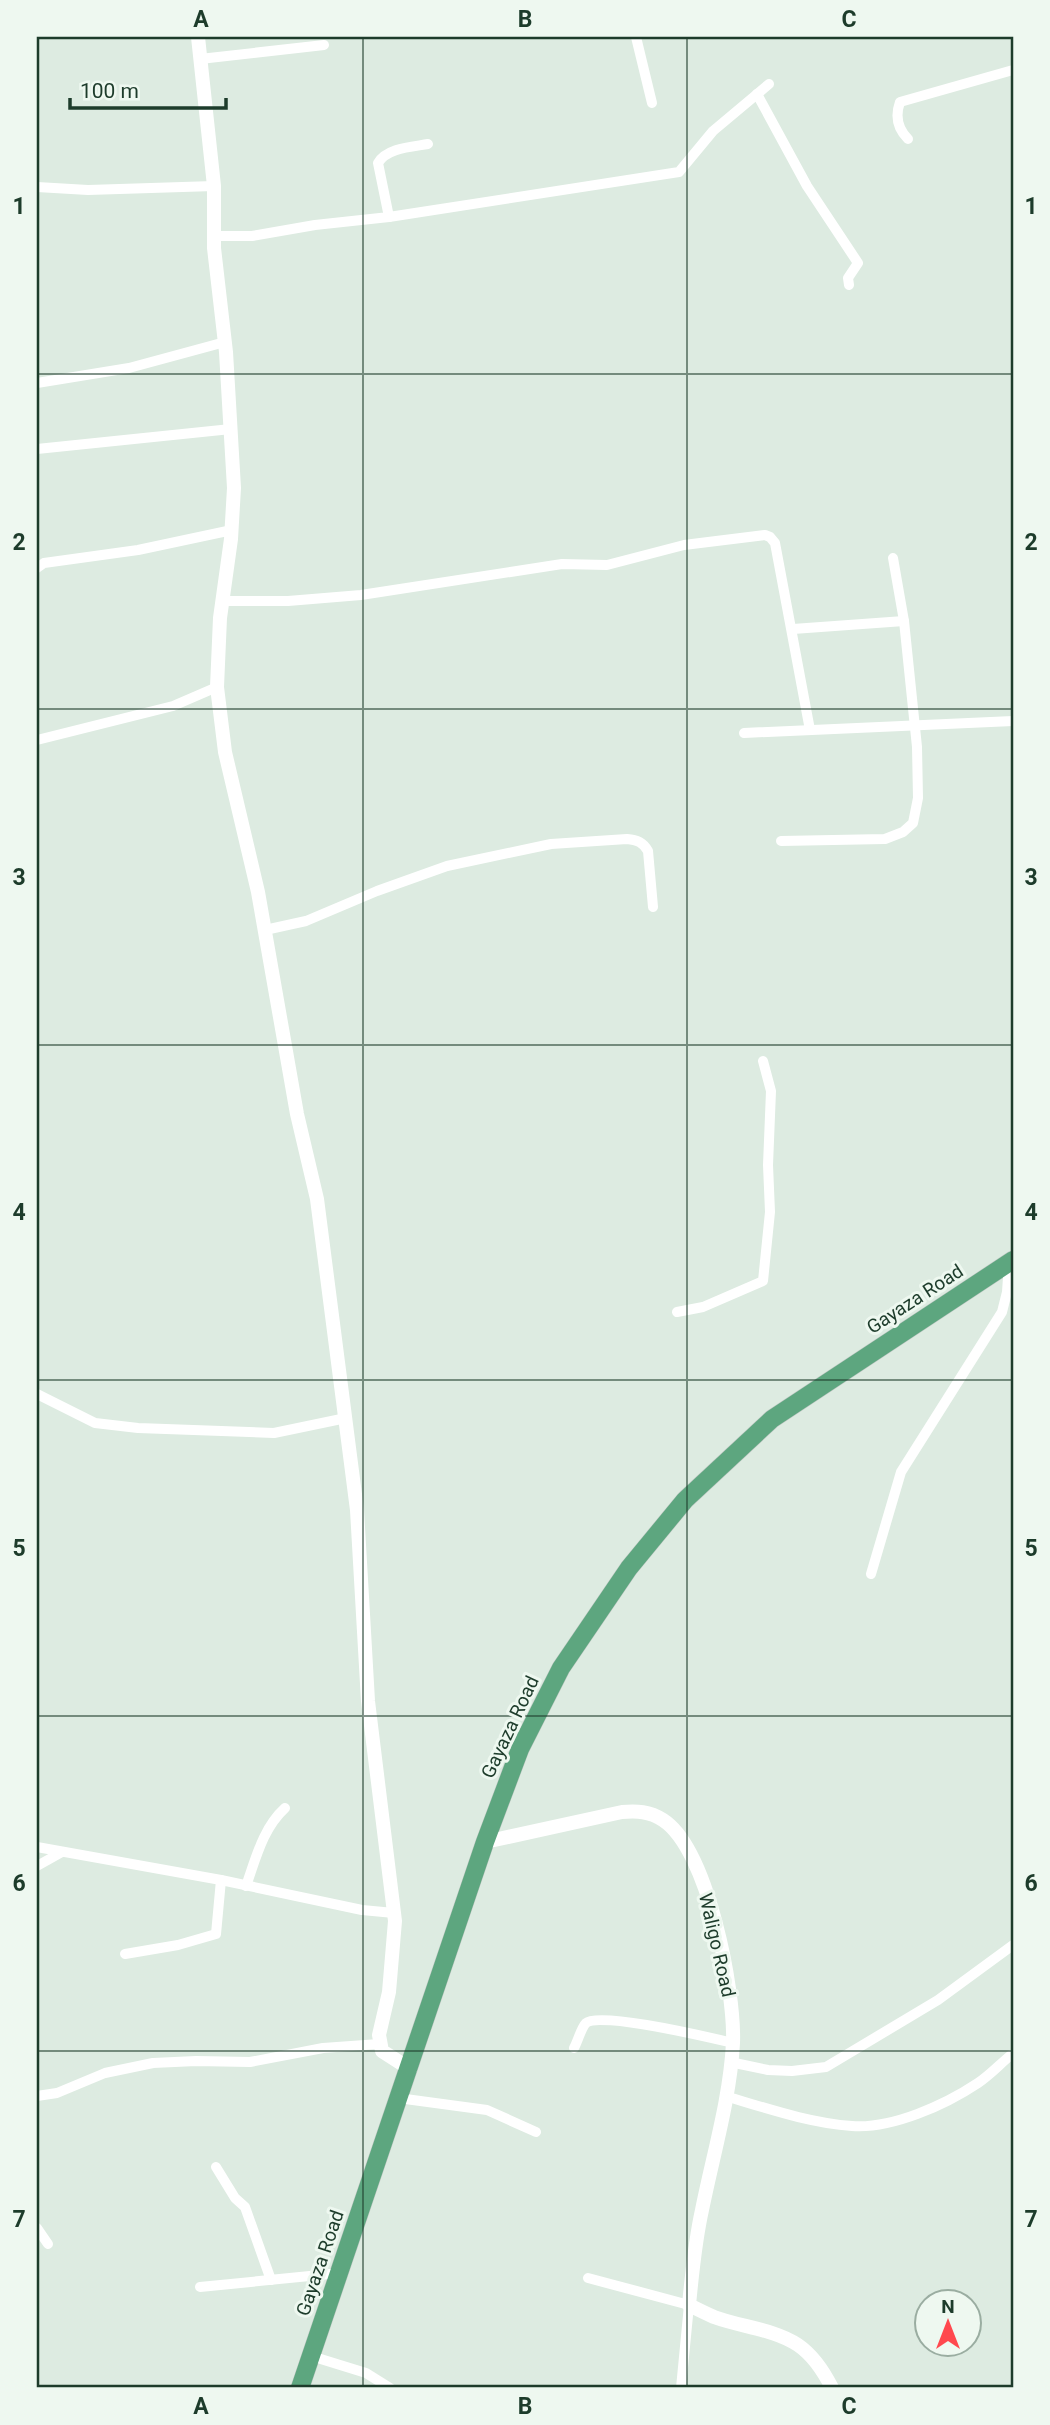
<svg xmlns="http://www.w3.org/2000/svg" width="1050" height="2425" viewBox="0 0 1050 2425" font-family="Roboto,sans-serif">
  <style>
    .lines { fill: none; stroke-linecap: round; stroke-linejoin: round }
    .primary-casing { stroke: #c0c8c4; stroke-width: 19 }
    .minor { stroke: #fff; stroke-width: 10 }
    .tertiary { stroke: #fff; stroke-width: 14 }
    .primary { stroke: #5da67f; stroke-width: 18 }
    .grid { fill: none; stroke: #1d3c2b; stroke-width: 2; stroke-opacity: 0.55 }
    .labels { text-anchor: middle; dominant-baseline: central; stroke-width: 6; stroke-linejoin: round; paint-order: stroke }
    .street-label { font-size: 19px; fill: #1d3c2b; stroke: #eef8f0 }
    .neatline { fill: none; stroke: #1d3c2b; stroke-width: 2.5 }
    .grid-label { font-size: 23px; text-anchor: middle; font-weight: bold; fill: #1d3c2b }
  </style>
  <rect width="100%" height="100%" fill="#ddebe1"/>
  <g class="lines">
    <g class="primary-casing">
      <path id="primary" d="M300,2388L485,1842L520,1749L561,1668L629,1568L685,1500L772,1419L1013,1260"/>
    </g>
    <g class="minor">
      <path d="M636,37L652,103"/>
      <path d="M200,59L324,45"/>
      <path d="M757,94L807,186L858,263L848,278L849,285"/>
      <path d="M908,139C897,128 895,116 900,102L1013,70"/>
      <path d="M37,187L88,190L214,186"/>
      <path d="M389,217L679,172L713,131L769,84"/>
      <path d="M214,236H252L315,225L389,217L378,163C387,148 411,147 428,144"/>
      <path d="M37,383L129,368L225,342"/>
      <path d="M37,449L231,429"/>
      <path d="M37,568L44,563L138,550L232,530"/>
      <path d="M222,601H288L361,595L562,564L607,565L684,545L765,535L770,537L775,543L810,730"/>
      <path d="M793,629L904,621"/>
      <path d="M744,733L1013,721"/>
      <path d="M37,740L173,706L217,687"/>
      <path d="M781,841L885,839L903,832L913,823L918,798L917,747L904,621L893,558"/>
      <path d="M265,930L306,921L377,891L447,866L551,844L627,839C637,840 643,842 648,851L653,907"/>
      <path d="M677,1312L703,1307L763,1281L770,1212L768,1165L771,1091L763,1061"/>
      <path d="M37,1394L95,1423L138,1428L274,1433L346,1418"/>
      <path d="M871,1574L901,1472L1002,1312L1007,1292L1009,1263"/>
      <path d="M37,1847L221,1880L362,1910L394,1913"/>
      <path d="M37,1866L62,1852"/>
      <path d="M246,1886C256,1858 263,1828 285,1808"/>
      <path d="M125,1954L178,1945L216,1934L221,1880"/>
      <path d="M574,2048C578,2041 581,2028 586,2023C598,2011 712,2038 733,2043"/>
      <path d="M730,2062L768,2070L792,2071L826,2067L938,2000L1013,1945"/>
      <path d="M37,2096L57,2093L105,2073L153,2063L196,2061L250,2062L323,2048L379,2044"/>
      <path d="M725,2096C766,2108 809,2123 852,2126C892,2129 945,2105 978,2083C990,2075 1000,2064 1011,2055"/>
      <path d="M398,2098L487,2110L536,2132"/>
      <path d="M216,2167L235,2198L245,2207L271,2280"/>
      <path d="M37,2228L48,2244"/>
      <path d="M588,2278L689,2305L681,2388"/>
      <path d="M200,2287L340,2273"/>
      <path d="M311,2356L366,2373L390,2388"/>
    </g>
    <g class="tertiary">
      <path d="M198,37L214,186V248L226,352L234,488L231,539L220,618L217,687L225,752L258,892L297,1114L317,1199L357,1510L368,1701L395,1921L389,1992L379,2035L382,2051L410,2069"/>
      <path d="M485,1842L622,1812C637,1811 649,1811 663,1820C708,1849 735,1991 733,2043C730,2099 713,2155 702,2210C695,2241 692,2273 689,2305C697,2309 705,2313 714,2317C741,2327 774,2329 798,2345C814,2356 824,2372 832,2388"/>
    </g>
    <use href="#primary" class="primary"/>
  </g>
  <path class="grid" d="M363,37V2388M687,37V2388M37,374H1013M37,709H1013M37,1045H1013M37,1380H1013M37,1716H1013M37,2051H1013"/>
  <g class="labels">
    <g class="street-label">
      <text transform="translate(915 1299) rotate(-33)">Gayaza Road</text>
      <text transform="translate(510 1727) rotate(-65)">Gayaza Road</text>
      <text transform="translate(717 1945) rotate(77)">Waligo Road</text>
      <text transform="translate(320 2263) rotate(-71)">Gayaza Road</text>
    </g>
  </g>
  <rect width="1050" height="2425" fill="none" stroke="#eef8f0" stroke-width="77"/>
  <g transform="translate(948 2323)"><circle r="33" fill="#eef8f0" stroke="#9aada1" stroke-width="2"/>
  <path d="M0-5L12 26L0 18L-12 26Z" fill="#ff484e"/>
  <text y="-10" font-size="19" font-weight="bold" text-anchor="middle" fill="#1d3c2b">N</text>
  </g>
  <path d="M70 98v10h156v-10" fill="none" stroke="#1d3c2b" stroke-width="3.5"/>
  <text x="80" y="98" font-size="21" fill="#1d3c2b" stroke="#eef8f0" stroke-width="5" paint-order="stroke">100 m</text>
  <rect x="38" y="38" width="974" height="2348" class="neatline"/>
  <g class="grid-label">
    <text x="201" y="27">A</text>
    <text x="525" y="27">B</text>
    <text x="849" y="27">C</text>
    <text x="19" y="214">1</text>
    <text x="1031" y="214">1</text>
    <text x="19" y="550">2</text>
    <text x="1031" y="550">2</text>
    <text x="19" y="885">3</text>
    <text x="1031" y="885">3</text>
    <text x="19" y="1220">4</text>
    <text x="1031" y="1220">4</text>
    <text x="19" y="1556">5</text>
    <text x="1031" y="1556">5</text>
    <text x="19" y="1891">6</text>
    <text x="1031" y="1891">6</text>
    <text x="19" y="2227">7</text>
    <text x="1031" y="2227">7</text>
    <text x="201" y="2414">A</text>
    <text x="525" y="2414">B</text>
    <text x="849" y="2414">C</text>
  </g>
</svg>
